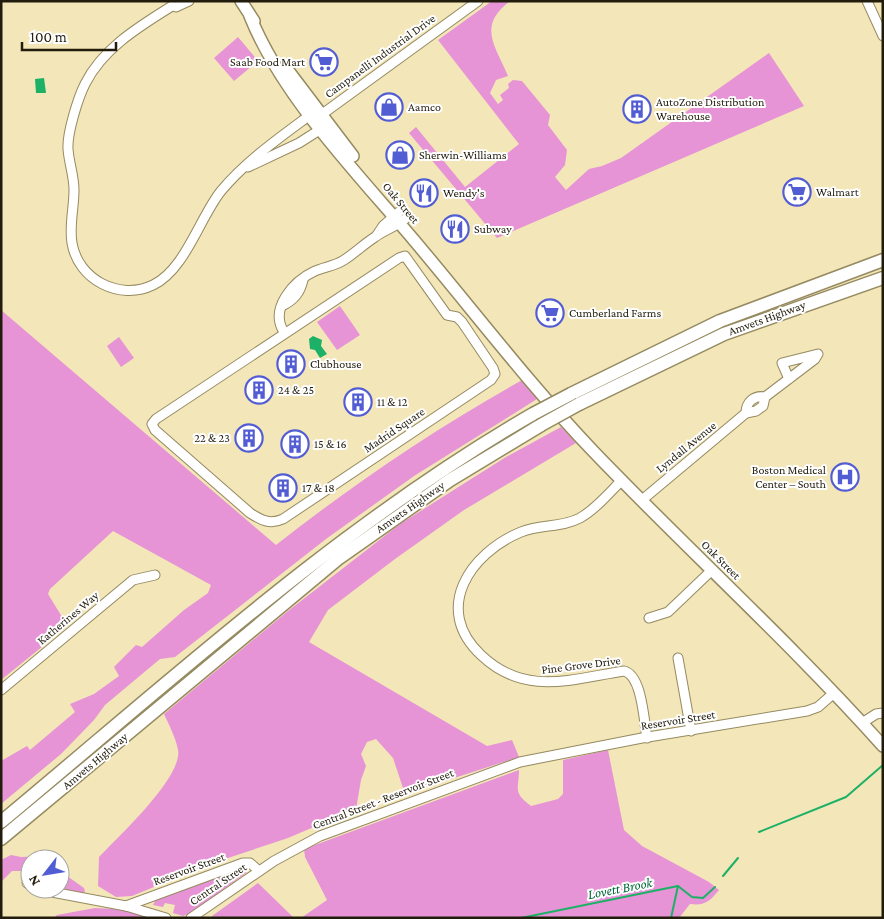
<svg xmlns="http://www.w3.org/2000/svg" width="884" height="919" viewBox="0 0 884 919" font-family="'Crimson Pro',serif">
  <style>
    .green { fill: #e694d6 }
    .water { fill: #1cb166 }
    .lines { fill: none; stroke-linecap: round; stroke-linejoin: round }
    .stream { stroke: #1cb166; stroke-width: 2 }
    .minor-casing { stroke: #958a60; stroke-width: 11 }
    .major-casing { stroke: #958a60; stroke-width: 14 }
    .highway-casing { stroke: #958a60; stroke-width: 15 }
    .minor { stroke: #fff; stroke-width: 9 }
    .major { stroke: #fff; stroke-width: 11 }
    .highway { stroke: #fff; stroke-width: 12 }
    .highway-bridge-casing { stroke: #958a60; stroke-width: 15; stroke-linecap: butt }
    .highway-bridge { stroke: #fff; stroke-width: 12 }
    .labels { text-anchor: middle; dominant-baseline: central; stroke-width: 4; stroke-linejoin: round; paint-order: stroke }
    .street-label { font-size: 12px; fill: #211c0c; stroke: #fff }
    .poi-label { font-size: 12px; fill: #211c0c; stroke: #fff; text-anchor: start }
    .water-label { font-size: 14px; font-style: italic; fill: #016939; stroke: #fff }
  </style>
  <rect width="100%" height="100%" fill="#f3e6b9"/>
  <g class="green">
    <path d="M492,1H510C477,26 495,45 508,76L496,80L490,93L498,104L503,100L500,95L509,88L508,84L513,80L522,81L550,115L548,125L567,150L565,165L555,177L566,190L589,169L602,166L621,158L769,53L804,106L497,238L409,133L416,127L465,187L519,144L438,40Z"/>
    <path d="M238,37L258,61L234,81L214,58Z"/>
    <path d="M340,306L360,335L337,350L317,322Z"/>
    <path d="M1,310L276,545C355,483 436,428 524,379L537,399L414,476L326,539L175,657L160,659L105,705L94,720L61,754L1,804V761L27,746L30,750L75,712L70,704L94,694L119,676L114,667L136,645L142,647L184,610L208,593L211,585L113,531L50,589L48,594L67,625L64,629L1,680Z"/>
    <path d="M119,337L134,358L121,367L107,346Z"/>
    <path d="M561,427L576,443L464,510L395,559L328,610L309,642L487,746L512,740L519,757L405,794L393,758L376,739L367,742L361,754L366,766L361,780L356,809L288,838L210,864L132,896L116,897L98,886L99,857C118,837 183,777 178,750C176,738 169,725 164,714L288,611L400,524L506,457Z"/>
    <path d="M608,750L624,830L642,846L709,882L719,890C710,901 705,906 690,904L679,918H301L327,900L305,857L304,849L519,770C519,789 512,792 531,806L558,799L563,794V760Z"/>
    <path d="M11,855L21,857L43,856L45,859H30V877L23,871H12L1,882V860Z"/>
    <path d="M243,867L248,870L246,873L189,914L183,916L173,913L175,905L165,903L163,907L153,905L156,899Z"/>
    <path d="M60,871L84,888L85,892L82,894L42,889H60Z"/>
    <path d="M258,883L294,918H213L212,916Z"/>
    <path d="M95,908L116,909L156,918H54L57,915Z"/>
  </g>
  <g class="water">
    <path d="M44,78L46,93H36L35,79Z"/>
    <path d="M313,336L322,340L321,346L327,354L320,358L315,350L310,349L309,339Z"/>
  </g>
  <g class="lines">
    <g class="stream">
      <path d="M759,832L846,797L883,765"/>
      <path d="M723,876L738,858"/>
      <path d="M521,918L678,886L692,897L703,898L715,887"/>
      <path d="M671,918L678,886"/>
    </g>
    <g class="minor-casing">
      <g id="minor">
        <path d="M189,1L176,7L172,6C140,26 103,48 85,84C78,98 67,133 68,149C69,163 74,176 74,190C74,208 69,226 72,243C78,280 120,301 153,285C185,270 200,217 221,191C246,161 279,138 310,115H315"/>
        <path d="M867,1L883,36"/>
        <path d="M321,115L478,1"/>
        <path d="M248,167L299,143L321,129V125"/>
        <path d="M377,235L383,226L399,212"/>
        <path d="M405,256L447,315L457,317L462,322L493,368L495,374L491,380L283,519C270,525 261,520 250,513L155,430L152,424L156,419L399,258Z"/>
        <path d="M282,306C294,300 300,293 303,280"/>
        <path d="M284,332C269,309 293,281 315,271C324,267 335,266 344,260C355,253 364,244 375,237C385,230 395,227 405,219"/>
        <path d="M746,413C746,402 754,395 765,397"/>
        <path d="M622,480C609,493 596,509 580,518C561,528 540,524 521,532C470,553 432,609 481,655C525,697 571,679 624,671C642,675 644,721 647,738"/>
        <path d="M642,500L746,413L756,411L763,406L765,397L815,359L818,354L782,363L789,379"/>
        <path d="M649,618L668,612L712,570"/>
        <path d="M678,658L691,731"/>
        <path d="M1,690L133,580L155,575"/>
        <path d="M862,723L876,714L883,713"/>
        <path d="M27,883L30,885"/>
        <path d="M36,889L126,906L166,918"/>
        <path d="M126,906L243,863H250L259,871"/>
        <path d="M191,918L274,861L320,836L520,762L642,738L807,711L818,707L834,693"/>
      </g>
    </g>
    <g class="major-casing">
      <g id="major">
        <path d="M241,1L254,21"/>
        <path d="M250,16C282,96 357,173 413,239C473,310 529,384 593,451C688,550 791,643 883,746"/>
        <path d="M287,69L353,156"/>
      </g>
    </g>
    <g class="highway-casing">
      <g id="highway">
        <path d="M571,394L720,321L883,260"/>
        <path d="M579,404L724,334L883,278"/>
        <path d="M1,822C173,679 338,527 533,414"/>
        <path d="M1,839L339,558L450,480L541,425"/>
      </g>
    </g>
    <use href="#minor" class="minor"/>
    <use href="#major" class="major"/>
    <use href="#highway" class="highway"/>
    <g class="highway-bridge-casing">
      <g id="highway-bridge">
        <path d="M533,414L571,394"/>
        <path d="M541,425L579,404"/>
      </g>
    </g>
    <use href="#highway-bridge" class="highway-bridge"/>
  </g>
  <defs>
    <g id="supermarket-ring" transform="scale(1.4375)"><circle r="9.5" fill="#fff" stroke="#525dd4" stroke-width="1.5"/><path d="M-6-5.5h2.5l.6 2H6L4.5 2H-2.5L-4.4-4H-6ZM-1.5 3.2a1.3 1.3 0 1 0 .1 0ZM3 3.2a1.3 1.3 0 1 0 .1 0Z" fill="#525dd4"/></g>
    <g id="shop-ring" transform="scale(1.4375)"><circle r="9.5" fill="#fff" stroke="#525dd4" stroke-width="1.5"/><path d="M-5-2.5h2.3a2.7 3.5 0 0 1 5.4 0H5L5.5 6h-11ZM-1.5-2.5h3a1.5 2.3 0 0 0-3 0Z" fill="#525dd4"/></g>
    <g id="building-ring" transform="scale(1.4375)"><circle r="9.5" fill="#fff" stroke="#525dd4" stroke-width="1.5"/><path d="M-4-6H4V6H1V3H-1V6H-4ZM-2.5-4.3h1.7v1.8h-1.7ZM.8-4.3h1.7v1.8H.8ZM-2.5-1h1.7V.8h-1.7ZM.8-1h1.7V.8H.8Z" fill="#525dd4"/></g>
    <g id="restaurant-ring" transform="scale(1.4375)"><circle r="9.5" fill="#fff" stroke="#525dd4" stroke-width="1.5"/><path d="M-5-6h1v4h1v-4h1v4h1v-4h1v5L-1.5 .5V6h-2V.5L-5-1ZM5-6V6H3V1.5H1.5Q1.5-4 5-6Z" fill="#525dd4"/></g>
    <g id="hospital-ring" transform="scale(1.4375)"><circle r="9.5" fill="#fff" stroke="#525dd4" stroke-width="1.5"/><path d="M-5-5h3v3.5h4V-5h3V5h-3V1.5h-4V5h-3Z" fill="#525dd4"/></g>
  </defs>
  <g fill-rule="evenodd">
    <use href="#supermarket-ring" x="324" y="62"/>
    <use href="#shop-ring" x="389" y="107"/>
    <use href="#building-ring" x="637" y="109"/>
    <use href="#shop-ring" x="400" y="155"/>
    <use href="#supermarket-ring" x="797" y="192"/>
    <use href="#restaurant-ring" x="424" y="193"/>
    <use href="#restaurant-ring" x="455" y="229"/>
    <use href="#supermarket-ring" x="550" y="313"/>
    <use href="#building-ring" x="291" y="364"/>
    <use href="#building-ring" x="259" y="390"/>
    <use href="#building-ring" x="358" y="402"/>
    <use href="#building-ring" x="249" y="438"/>
    <use href="#building-ring" x="295" y="444"/>
    <use href="#hospital-ring" x="845" y="477"/>
    <use href="#building-ring" x="283" y="488"/>
  </g>
  <g class="labels">
    <g class="street-label">
      <text transform="translate(380 56) rotate(-36)">Campanelli Industrial Drive</text>
      <text transform="translate(401 203) rotate(50)">Oak Street</text>
      <text transform="translate(767 318) rotate(-20)">Amvets Highway</text>
      <text transform="translate(394 430) rotate(-34)">Madrid Square</text>
      <text transform="translate(686 447) rotate(-39)">Lyndall Avenue</text>
      <text transform="translate(410 507) rotate(-35)">Amvets Highway</text>
      <text transform="translate(721 560) rotate(45)">Oak Street</text>
      <text transform="translate(68 618) rotate(-40)">Katherines Way</text>
      <text transform="translate(581 665) rotate(-7)">Pine Grove Drive</text>
      <text transform="translate(678 720) rotate(-9)">Reservoir Street</text>
      <text transform="translate(95 761) rotate(-40)">Amvets Highway</text>
      <text transform="translate(383 799) rotate(-21)">Central Street - Reservoir Street</text>
      <text transform="translate(189 869) rotate(-20)">Reservoir Street</text>
      <text transform="translate(218 884) rotate(-34)">Central Street</text>
    </g>
    <g class="poi-label">
      <text x="305" y="62" text-anchor="end">Saab Food Mart</text>
      <text x="656" y="102">AutoZone Distribution<tspan x="656" dy="14">Warehouse</tspan></text>
      <text x="408" y="107">Aamco</text>
      <text x="419" y="155">Sherwin-Williams</text>
      <text x="816" y="192">Walmart</text>
      <text x="443" y="193">Wendy's</text>
      <text x="474" y="229">Subway</text>
      <text x="569" y="313">Cumberland Farms</text>
      <text x="310" y="364">Clubhouse</text>
      <text x="278" y="390">24 &amp; 25</text>
      <text x="377" y="402">11 &amp; 12</text>
      <text x="230" y="438" text-anchor="end">22 &amp; 23</text>
      <text x="314" y="444">15 &amp; 16</text>
      <text x="826" y="470" text-anchor="end">Boston Medical<tspan x="826" dy="14">Center – South</tspan></text>
      <text x="302" y="488">17 &amp; 18</text>
    </g>
    <g class="water-label">
      <text transform="translate(620 888) rotate(-11)">Lovett Brook</text>
    </g>
  </g>
  <rect width="884" height="919" fill="none" stroke="#211c0c" stroke-width="5"/>
  <g transform="translate(45 874) rotate(239)"><circle r="24" fill="#ffffff" stroke="#a6a49e"/>
  <path d="M0-4L9 19L0 12L-9 19Z" fill="#525dd4"/>
  <text y="-8" font-size="14" font-weight="bold" text-anchor="middle" fill="#211c0c">N</text>
  </g>
  <path d="M22 42v8h94v-8" fill="none" stroke="#211c0c" stroke-width="2.5"/>
  <text x="30" y="42" font-size="15" fill="#211c0c" stroke="#ffffff" stroke-width="4" paint-order="stroke">100 m</text>
</svg>
